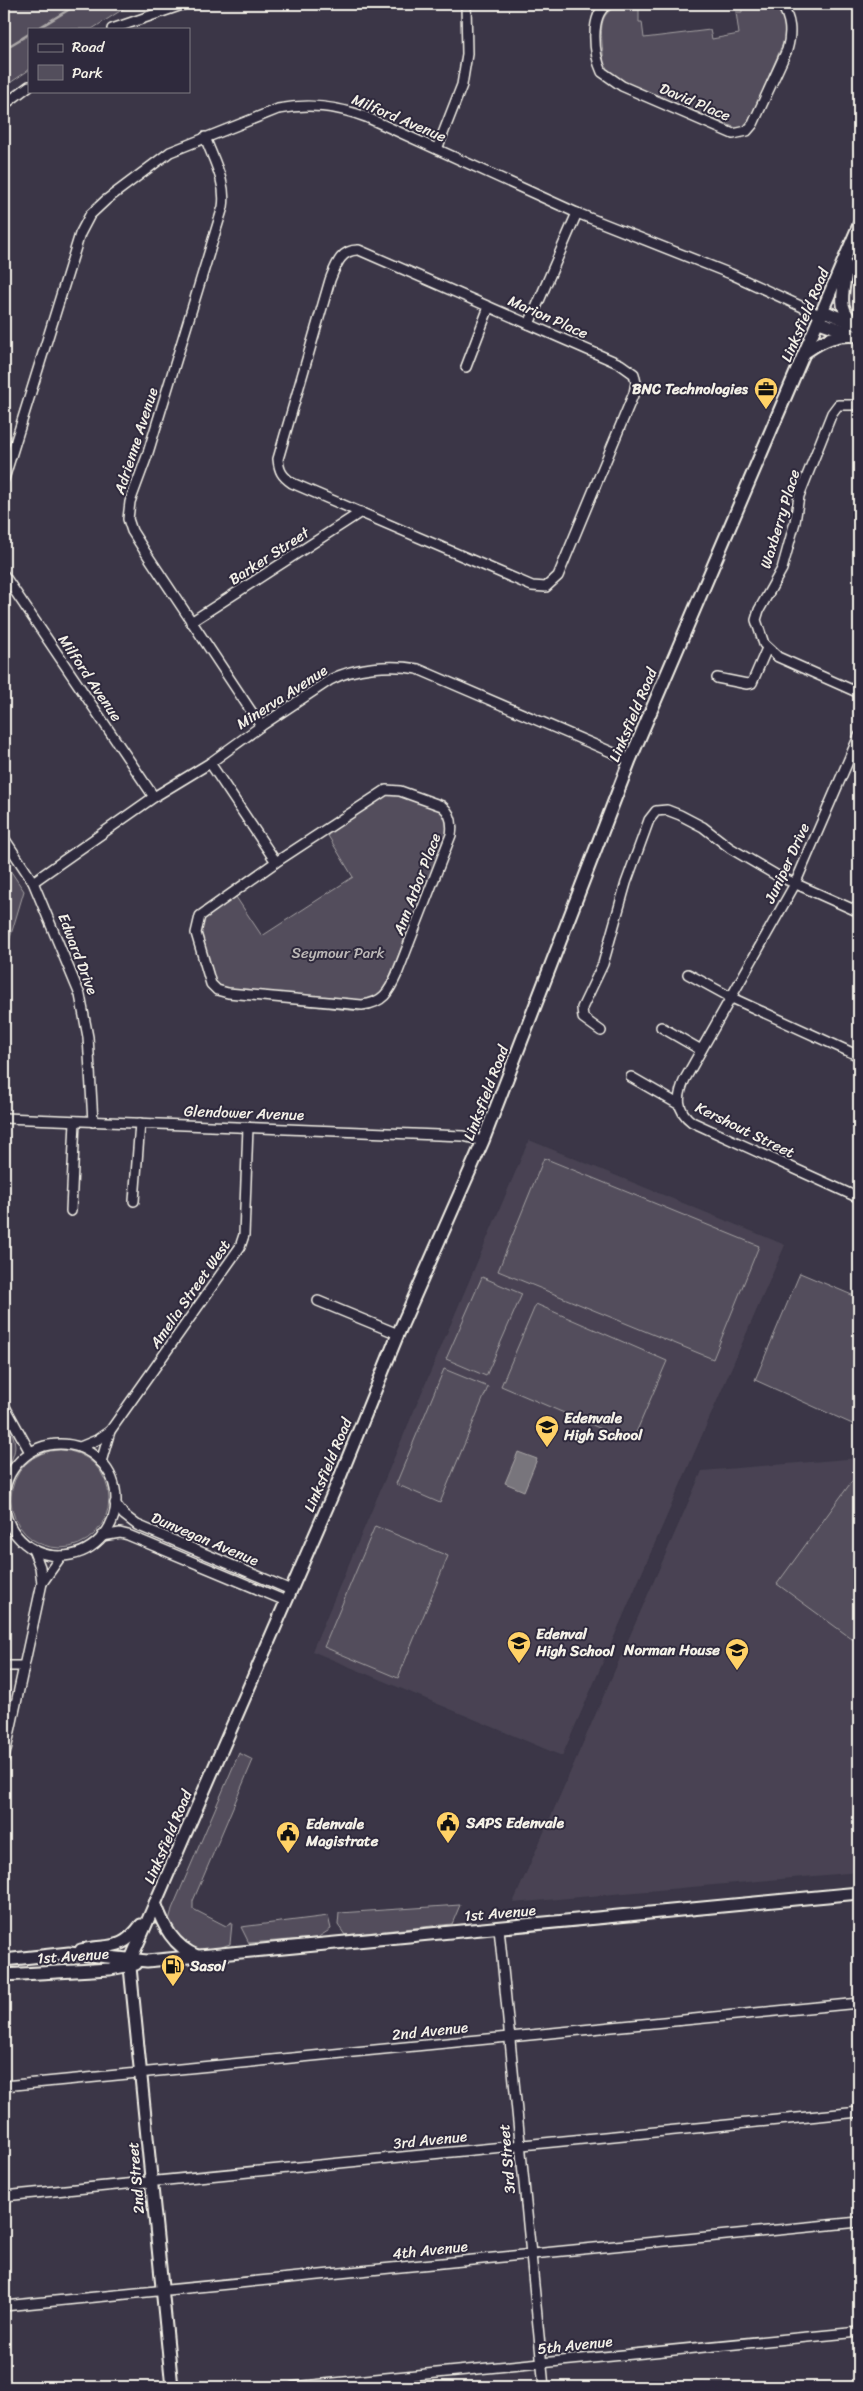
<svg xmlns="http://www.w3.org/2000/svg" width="863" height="2391" viewBox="0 0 863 2391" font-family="Sriracha,sans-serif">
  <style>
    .built { fill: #484352 }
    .green { fill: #534e5c; stroke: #a4a0a2 }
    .water { fill: #78747b; stroke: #aaa6a7 }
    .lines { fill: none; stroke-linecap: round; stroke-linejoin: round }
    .stream { stroke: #aaa6a7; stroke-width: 2.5 }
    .street-casing { stroke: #f4f1e8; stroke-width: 12 }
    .secondary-casing { stroke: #f4f1e8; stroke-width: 15 }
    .street { stroke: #2f2a3d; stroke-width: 9 }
    .secondary { stroke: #2f2a3d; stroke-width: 11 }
    .labels { text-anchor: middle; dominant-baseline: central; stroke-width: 4; stroke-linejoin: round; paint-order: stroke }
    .street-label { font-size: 15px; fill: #f4f1e8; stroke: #2f2a3d }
    .poi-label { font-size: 15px; font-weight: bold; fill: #f4f1e8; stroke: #2f2a3d; text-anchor: start }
    .park-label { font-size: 15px; fill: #bcb8b7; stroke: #2f2a3d }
  </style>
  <rect width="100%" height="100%" fill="#3b3647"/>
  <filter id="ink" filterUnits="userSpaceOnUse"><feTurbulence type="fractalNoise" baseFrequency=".02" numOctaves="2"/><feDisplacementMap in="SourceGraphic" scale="10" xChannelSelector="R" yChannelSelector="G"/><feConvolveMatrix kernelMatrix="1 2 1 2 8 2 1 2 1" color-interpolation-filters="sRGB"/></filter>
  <g filter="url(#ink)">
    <g class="built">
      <path d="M529,1140L785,1245L562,1756L312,1651Z"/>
      <path d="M859,1458V1872L513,1903L702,1471Z"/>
    </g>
    <g class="green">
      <path d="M4,4H131L92,29H29V70L4,87Z"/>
      <path d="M639,4V22H642L644,38L710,30L712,39L739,34L736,12H742L741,4H776L786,22V36L748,126L741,129L736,128L620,80L608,71L604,66C602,30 591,4 639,4Z"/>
      <path d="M387,793L407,797L445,813L449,829L381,998L359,1011L225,997L205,977L192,932L199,913L232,891L262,936L353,877L327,834Z"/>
      <path d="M4,861L24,891L4,958Z"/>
      <path d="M544,1158L759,1246L713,1359L498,1271Z"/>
      <path d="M800,1273L859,1298V1427L755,1380Z"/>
      <path d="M482,1277L522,1294L486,1376L446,1359Z"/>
      <path d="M536,1304L667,1361L632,1442L501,1386Z"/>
      <path d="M444,1369L488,1387L440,1503L396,1484Z"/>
      <path d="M4,1417C17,1442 20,1448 4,1473Z"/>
      <circle cx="60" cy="1499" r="49"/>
      <path d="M855,1477L859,1479V1644L777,1584Z"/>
      <path d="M375,1526L448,1556L398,1678L324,1647Z"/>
      <path d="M239,1753L253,1760L193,1901V1909L226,1926L232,1923L230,1944C194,1957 193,1955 167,1928L172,1909Z"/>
      <path d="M460,1905L452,1924L345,1935L338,1925L339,1913Z"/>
      <path d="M328,1916L331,1929L317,1938L249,1943L241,1927Z"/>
    </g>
    <path class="water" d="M518,1452L537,1459L524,1491L505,1483Z"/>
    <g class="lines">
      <g class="stream">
        <path d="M37,29L78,4"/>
        <path d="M4,49L29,34"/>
      </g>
      <g class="street-casing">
        <g id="street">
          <path d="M608,4C589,15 594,55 602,72L622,86L733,134L747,131L753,124L787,50C792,33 791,19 781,4"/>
          <path d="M112,29L185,4"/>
          <path d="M4,105L29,86"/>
          <path d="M205,137C213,159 227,183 223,207L147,456L130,502L128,519L132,531L144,550L261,726"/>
          <path d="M437,149L462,85L467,54L466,4"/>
          <path d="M359,250L620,364L634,374L636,383L634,393L558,576L546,587L532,586L292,483C282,476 279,471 278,459L330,280C336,265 341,249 359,250Z"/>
          <path d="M529,324L577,213"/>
          <path d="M466,367L489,307"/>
          <path d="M859,405H838L832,413L799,496L795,522L782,569L759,610L756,620L764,644L778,657L859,693"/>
          <path d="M4,479L80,234L90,215L106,200L170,152L278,109C309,103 336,106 366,117L577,213L731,274L822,316"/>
          <path d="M4,575L154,797"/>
          <path d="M191,622L361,512"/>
          <path d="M717,678L747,684L752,683L767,648"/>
          <path d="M859,736L795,884L685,1079C677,1096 676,1110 692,1122L859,1198"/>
          <path d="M210,763L276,862L386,790L400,791L442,806C451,813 453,823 451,835L397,974C389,992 383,1003 362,1005L228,993L217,990L211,984L196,933L200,916L276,862"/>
          <path d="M4,838L33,882L80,995L88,1037L93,1122"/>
          <path d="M33,882L154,797L210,763L261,726L330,680C354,667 391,664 418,669L630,760"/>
          <path d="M688,974L732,998L859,1056"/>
          <path d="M661,1027L701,1050"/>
          <path d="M601,1031L583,1018L582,1008L603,964L626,883L649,820L656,811L667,810L680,815L703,827L730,848L776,875L859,912"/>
          <path d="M631,1077L678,1104"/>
          <path d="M4,1118L463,1136L483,1141"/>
          <path d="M134,1201L140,1123"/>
          <path d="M71,1211L75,1121"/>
          <path d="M318,1301L398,1334"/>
          <path d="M4,1405L30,1452"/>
          <circle cx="60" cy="1500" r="56"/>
          <path d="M80,1447L97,1440L110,1431"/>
          <path d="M101,1462L110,1431L240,1247L244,1235L248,1127"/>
          <path d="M115,1503L124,1515L137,1525L291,1590"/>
          <path d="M102,1536L120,1533L128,1535L286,1601"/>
          <path d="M42,1583L61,1556"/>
          <path d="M4,1666H24"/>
          <path d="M4,1759L42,1583L40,1567L33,1549"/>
          <path d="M499,1928L544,2387"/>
          <path d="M4,2086L859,2003"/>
          <path d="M4,2196L859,2112"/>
          <path d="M4,2306L859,2222"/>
          <path d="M293,2387L859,2332"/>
        </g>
      </g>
      <g class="secondary-casing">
        <g id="secondary">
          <path d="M847,266C844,291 834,310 859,326"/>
          <path d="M824,311L852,323"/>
          <path d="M819,322L848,332"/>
          <path d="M807,351C824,339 837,334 858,336"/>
          <path d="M155,1903C164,1927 173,1946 197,1956"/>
          <path d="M81,1950C110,1944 121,1952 141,1925"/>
          <path d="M4,1960L69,1953L147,1961L859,1893"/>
          <path d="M4,1975L110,1969L136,1964"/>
          <path d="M172,2387L130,1967L131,1959L338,1482L398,1334L483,1141L630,760L859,225"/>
        </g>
      </g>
      <use href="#street" class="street"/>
      <use href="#secondary" class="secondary"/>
    </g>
  </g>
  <defs>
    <g id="office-pin" transform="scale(1.25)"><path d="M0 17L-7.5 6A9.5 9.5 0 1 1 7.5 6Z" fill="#ffd166" stroke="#2f2a3d"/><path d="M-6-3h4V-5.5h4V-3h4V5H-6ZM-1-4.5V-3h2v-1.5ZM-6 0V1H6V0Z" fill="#111"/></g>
    <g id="school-pin" transform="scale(1.25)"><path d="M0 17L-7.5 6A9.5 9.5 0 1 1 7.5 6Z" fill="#ffd166" stroke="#2f2a3d"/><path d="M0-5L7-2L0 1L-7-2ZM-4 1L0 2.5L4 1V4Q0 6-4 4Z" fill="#111"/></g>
    <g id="civic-pin" transform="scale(1.25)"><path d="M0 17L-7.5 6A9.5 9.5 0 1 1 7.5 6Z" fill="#ffd166" stroke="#2f2a3d"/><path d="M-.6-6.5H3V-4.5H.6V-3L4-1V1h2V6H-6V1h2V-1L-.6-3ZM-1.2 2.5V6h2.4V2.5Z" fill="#111"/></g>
    <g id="fuel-pin" transform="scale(1.25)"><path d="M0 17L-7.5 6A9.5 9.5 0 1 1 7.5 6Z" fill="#ffd166" stroke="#2f2a3d"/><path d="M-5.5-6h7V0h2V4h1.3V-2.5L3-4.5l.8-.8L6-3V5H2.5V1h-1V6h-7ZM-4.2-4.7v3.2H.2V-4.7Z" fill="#111"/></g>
  </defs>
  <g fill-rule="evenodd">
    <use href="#office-pin" x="766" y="389"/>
    <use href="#school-pin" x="547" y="1427"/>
    <use href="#school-pin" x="519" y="1643"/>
    <use href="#school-pin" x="737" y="1650"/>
    <use href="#civic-pin" x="448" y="1823"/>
    <use href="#civic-pin" x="288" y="1833"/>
    <use href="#fuel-pin" x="173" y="1966"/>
  </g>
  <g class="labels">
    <g class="street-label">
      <text transform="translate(695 102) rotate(23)">David Place</text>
      <text transform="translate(399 118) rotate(23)">Milford Avenue</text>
      <text transform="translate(805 315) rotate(-67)">Linksfield Road</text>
      <text transform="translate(548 317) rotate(24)">Marion Place</text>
      <text transform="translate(136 441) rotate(-72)">Adrienne Avenue</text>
      <text transform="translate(780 519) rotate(-73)">Waxberry Place</text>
      <text transform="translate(269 556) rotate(-33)">Barker Street</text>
      <text transform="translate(90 678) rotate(56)">Milford Avenue</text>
      <text transform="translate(282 697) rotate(-33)">Minerva Avenue</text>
      <text transform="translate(633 715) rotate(-67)">Linksfield Road</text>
      <text transform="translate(787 863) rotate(-65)">Juniper Drive</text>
      <text transform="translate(417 884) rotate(-69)">Ann Arbor Place</text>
      <text transform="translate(78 954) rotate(69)">Edward Drive</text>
      <text transform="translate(486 1093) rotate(-69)">Linksfield Road</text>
      <text transform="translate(244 1113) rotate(2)">Glendower Avenue</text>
      <text transform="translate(745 1130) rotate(26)">Kershout Street</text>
      <text transform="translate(190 1294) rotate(-55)">Amelia Street West</text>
      <text transform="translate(328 1465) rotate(-67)">Linksfield Road</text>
      <text transform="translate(205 1539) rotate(23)">Dunvegan Avenue</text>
      <text transform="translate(168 1837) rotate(-67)">Linksfield Road</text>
      <text transform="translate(500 1913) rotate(-5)">1st Avenue</text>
      <text transform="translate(73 1956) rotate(-4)">1st Avenue</text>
      <text transform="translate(430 2031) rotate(-6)">2nd Avenue</text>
      <text transform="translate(430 2140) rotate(-6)">3rd Avenue</text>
      <text transform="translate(507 2159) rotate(-95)">3rd Street</text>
      <text transform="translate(136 2178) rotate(-95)">2nd Street</text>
      <text transform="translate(430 2250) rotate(-6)">4th Avenue</text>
      <text transform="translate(575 2345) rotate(-6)">5th Avenue</text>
    </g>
    <g class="poi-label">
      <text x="748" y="389" text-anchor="end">BNC Technologies</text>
      <text x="564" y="1418">Edenvale<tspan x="564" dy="17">High School</tspan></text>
      <text x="536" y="1634">Edenval<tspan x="536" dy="17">High School</tspan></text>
      <text x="720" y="1650" text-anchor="end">Norman House</text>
      <text x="466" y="1823">SAPS Edenvale</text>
      <text x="306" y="1824">Edenvale<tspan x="306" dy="17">Magistrate</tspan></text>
      <text x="190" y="1966">Sasol</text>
    </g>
    <g class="park-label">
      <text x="338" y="953">Seymour Park</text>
    </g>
  </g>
  <rect width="863" height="2391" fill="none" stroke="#2f2a3d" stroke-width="20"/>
  <rect x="10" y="10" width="843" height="2371" fill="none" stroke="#f4f1e8" stroke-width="2" filter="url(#ink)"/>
  <rect x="28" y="28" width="162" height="65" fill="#2f2a3d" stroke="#7e7a81"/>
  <rect x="38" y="44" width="25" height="8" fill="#2f2a3d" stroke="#7e7a81"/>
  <text x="72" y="52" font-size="15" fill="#f4f1e8">Road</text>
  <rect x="38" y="65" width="25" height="15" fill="#534e5c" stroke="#7e7a81"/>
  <text x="72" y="78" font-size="15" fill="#f4f1e8">Park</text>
</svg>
